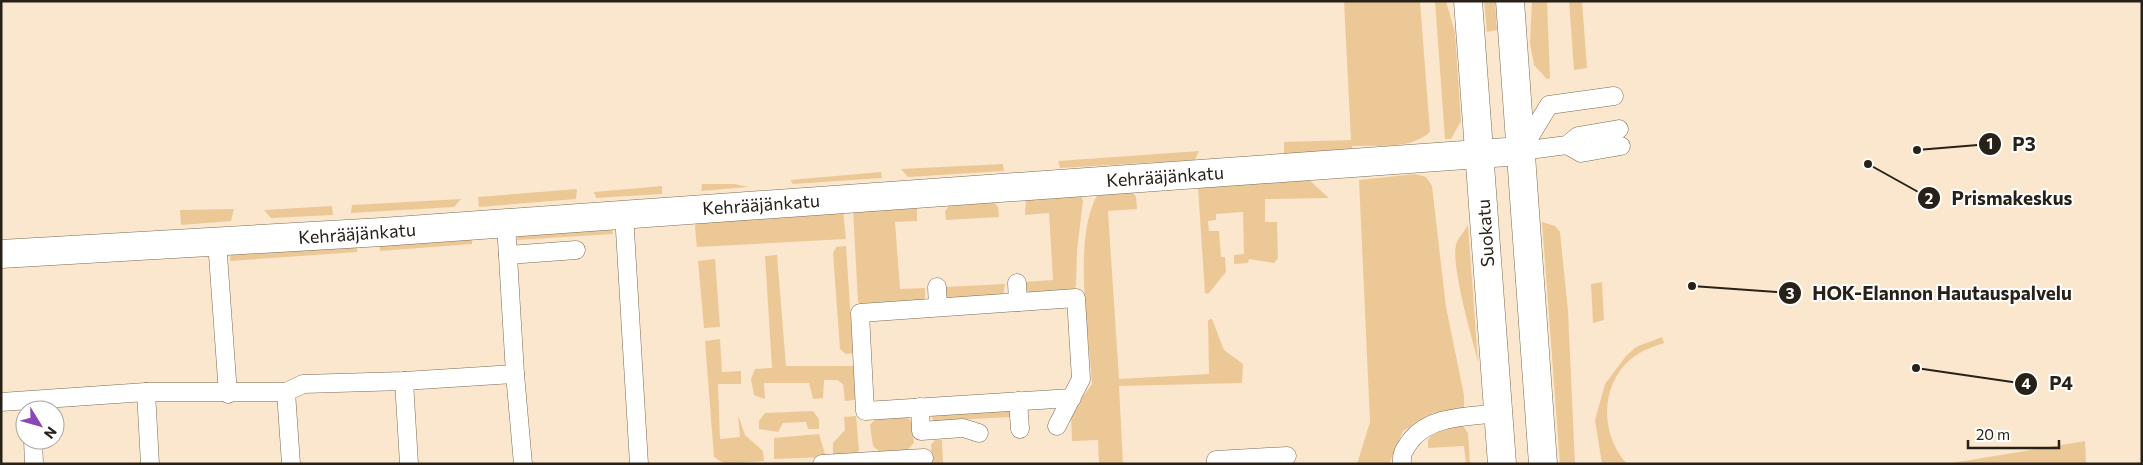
<svg xmlns="http://www.w3.org/2000/svg" width="2143" height="465" viewBox="0 0 2143 465" font-family="Commissioner,sans-serif">
  <style>
    .green { fill: #edc897 }
    .lines { fill: none; stroke-linecap: round; stroke-linejoin: round }
    .service-casing { stroke: #7b6a54; stroke-width: 19 }
    .minor-casing { stroke: #7b6a54; stroke-width: 29 }
    .tertiary-casing { stroke: #7b6a54; stroke-width: 29 }
    .service { stroke: #fff; stroke-width: 18 }
    .minor { stroke: #fff; stroke-width: 28 }
    .tertiary { stroke: #fff; stroke-width: 28 }
    .labels { text-anchor: middle; dominant-baseline: central; stroke-width: 4; stroke-linejoin: round; paint-order: stroke }
    .street-label { font-size: 18px; fill: #282118; stroke: #fff }
    .leader { fill: none; stroke: #282118; stroke-width: 2 }
    .callout-dot { fill: #282118; stroke: #fff; stroke-width: 2 }
    .mark-label { font-size: 15px; text-anchor: middle; font-weight: bold; fill: #fff }
    .callout-label { font-size: 19px; text-anchor: middle; font-weight: bold; fill: #282118; stroke: #fff; stroke-width: 4; stroke-linejoin: round; paint-order: stroke }
  </style>
  <rect width="100%" height="100%" fill="#fbe7ce"/>
  <g class="green">
    <path d="M1344,1H1420L1430,132C1410,150 1378,145 1352,146V152L1284,154V142L1351,140Z"/>
    <path d="M1435,1H1446L1455,33L1461,121L1451,139H1445Z"/>
    <path d="M1484,1H1495L1497,30L1487,32Z"/>
    <path d="M1532,1H1547L1550,78L1547,79L1534,65L1530,43Z"/>
    <path d="M1569,1H1582L1587,68L1574,70Z"/>
    <path d="M1199,151L1195,160L1060,168L1058,161Z"/>
    <path d="M1003,164L1004,171L908,177L901,169Z"/>
    <path d="M881,172L882,178L793,184L790,180Z"/>
    <path d="M1415,174L1426,177L1432,186L1446,307L1464,395V410L1433,413L1403,431L1389,464H1357L1370,422L1359,180Z"/>
    <path d="M1309,180L1329,198L1265,199V222H1277L1278,258L1274,263L1249,259L1248,263L1234,264V255L1244,254L1243,212L1216,214V220L1208,221L1209,231H1219L1221,257H1225L1226,272L1209,293L1205,294L1198,187Z"/>
    <path d="M702,184H735L748,187L701,191Z"/>
    <path d="M662,186V194L596,198L594,192Z"/>
    <path d="M577,189L576,199L479,207L478,197Z"/>
    <path d="M1130,191L1136,196L1137,209L1108,211L1119,379L1209,374L1208,320L1212,319L1224,350L1243,364L1242,383L1119,386L1123,464H1099L1098,440L1072,441L1071,413L1092,384C1089,333 1072,237 1098,194Z"/>
    <path d="M1081,195L1083,201L1077,250L1076,286L1073,292L1030,293L1026,291L1025,282L1053,280L1049,213L1025,215L1026,199Z"/>
    <path d="M461,199L454,207L351,213L352,205Z"/>
    <path d="M992,200L998,207L999,217L946,220L945,211L950,204Z"/>
    <path d="M332,206L333,215L271,218L264,210Z"/>
    <path d="M917,206V221L895,222L900,289L925,288V300L862,305L858,302L853,210Z"/>
    <path d="M234,209L231,221L181,225L180,210Z"/>
    <path d="M843,210L846,239L697,247L695,227L697,220Z"/>
    <path d="M1542,222L1555,226L1560,232L1568,311L1575,464H1560Z"/>
    <path d="M612,225L613,234L517,240L519,231Z"/>
    <path d="M1468,225L1478,362C1472,337 1451,267 1456,245C1457,239 1465,231 1468,225Z"/>
    <path d="M472,236V244L380,251L379,240Z"/>
    <path d="M358,241L357,252L230,261L231,249Z"/>
    <path d="M846,246L853,353L846,354L840,349L833,253L836,247Z"/>
    <path d="M777,255L786,366H854L855,400L845,401L843,384L837,380H824L823,398L813,399L809,383H764L765,399L754,395L751,379L755,369L772,368L765,256Z"/>
    <path d="M715,259L720,327L704,328L698,261Z"/>
    <path d="M1602,282L1604,320L1593,323L1591,284Z"/>
    <path d="M1005,284L1003,296L951,300L945,297L944,287Z"/>
    <path d="M1662,337L1664,343C1655,346 1646,349 1638,354C1600,378 1598,432 1627,464H1602L1595,420L1605,384L1626,356L1636,347Z"/>
    <path d="M720,339L722,372L741,371V384H718L720,439L740,437L738,415L745,435L763,451L764,461L725,464L714,457L705,341Z"/>
    <path d="M1010,410L1011,417L933,421L932,416L940,412Z"/>
    <path d="M813,411L819,419V429H808L806,422L783,423L778,432L759,429V421L765,413Z"/>
    <path d="M905,415L912,422L914,443L906,451L881,453L873,446L870,425L877,417Z"/>
    <path d="M856,416L859,450L856,454L833,455V443L845,430L844,417Z"/>
    <path d="M1463,426L1468,433L1470,464H1466L1464,446L1428,448V440L1436,429Z"/>
    <path d="M819,434L826,457L774,459V438Z"/>
    <path d="M935,440H942L943,464H932L931,445Z"/>
    <path d="M2085,441L2086,464H1946Z"/>
  </g>
  <g class="lines">
    <g class="service-casing">
      <g id="service">
        <path d="M1567,145L1581,153L1621,146"/>
        <path d="M1521,151L1549,105L1614,96"/>
        <path d="M1521,151L1567,145L1578,136L1619,129"/>
        <path d="M624,214L639,464"/>
        <path d="M217,241L228,394"/>
        <path d="M508,255L576,250"/>
        <path d="M1017,283L1018,302"/>
        <path d="M937,287L938,307"/>
        <path d="M515,374L523,464"/>
        <path d="M404,381L409,464"/>
        <path d="M146,392L150,464"/>
        <path d="M286,392L291,464"/>
        <path d="M1018,401L1020,429"/>
        <path d="M1,402L146,392H286L303,384L404,381L515,374L506,223"/>
        <path d="M920,407L921,431L963,428L979,433"/>
        <path d="M1057,426L1081,379L1076,298L860,313L865,411L1072,398"/>
        <path d="M33,440L34,464"/>
        <path d="M822,464L924,458"/>
        <path d="M1216,464V460L1287,456"/>
        <path d="M1402,464C1401,452 1405,449 1411,440C1431,415 1469,417 1499,413"/>
      </g>
    </g>
    <g class="minor-casing">
      <path id="minor" d="M1,254L382,232L1521,151"/>
    </g>
    <g class="tertiary-casing">
      <g id="tertiary">
        <path d="M1468,1L1502,464"/>
        <path d="M1510,1L1543,464"/>
      </g>
    </g>
    <use href="#service" class="service"/>
    <use href="#minor" class="minor"/>
    <use href="#tertiary" class="tertiary"/>
  </g>
  <g class="labels">
    <g class="street-label">
      <text transform="translate(1165 176) rotate(-4)">Kehrääjänkatu</text>
      <text transform="translate(761 204) rotate(-4)">Kehrääjänkatu</text>
      <text transform="translate(357 233) rotate(-4)">Kehrääjänkatu</text>
      <text transform="translate(1485 233) rotate(-94)">Suokatu</text>
    </g>
  </g>
  <path class="leader" d="M1917 150L1990 144M1868 164L1929 198M1692 286L1790 293M1916 368L2026 384"/>
  <g class="callout-dot">
    <circle cx="1917" cy="150" r="5"/>
    <circle cx="1868" cy="164" r="5"/>
    <circle cx="1692" cy="286" r="5"/>
    <circle cx="1916" cy="368" r="5"/>
    <circle cx="1990" cy="144" r="12"/>
    <circle cx="1929" cy="198" r="12"/>
    <circle cx="1790" cy="293" r="12"/>
    <circle cx="2026" cy="384" r="12"/>
  </g>
  <g class="mark-label">
    <text x="1990" y="149">1</text>
    <text x="1929" y="204">2</text>
    <text x="1790" y="299">3</text>
    <text x="2026" y="389">4</text>
  </g>
  <g class="callout-label">
    <text x="2024" y="151">P3</text>
    <text x="2012" y="205">Prismakeskus</text>
    <text x="1942" y="300">HOK-Elannon Hautauspalvelu</text>
    <text x="2061" y="390">P4</text>
  </g>
  <rect width="2143" height="465" fill="none" stroke="#282118" stroke-width="5"/>
  <g transform="translate(40 425) rotate(127)"><circle r="24" fill="#ffffff" stroke="#a9a6a3"/>
  <path d="M0-4L9 19L0 12L-9 19Z" fill="#8a46b9"/>
  <text y="-8" font-size="14" font-weight="bold" text-anchor="middle" fill="#282118">N</text>
  </g>
  <path d="M1968 440v8h91v-8" fill="none" stroke="#282118" stroke-width="2.5"/>
  <text x="1976" y="440" font-size="15" fill="#282118" stroke="#ffffff" stroke-width="4" paint-order="stroke">20 m</text>
</svg>
